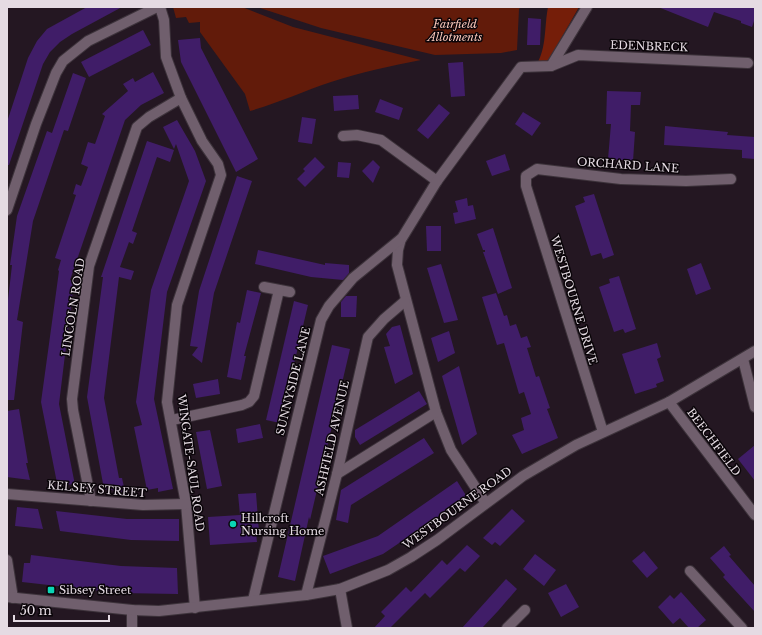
<svg xmlns="http://www.w3.org/2000/svg" width="762" height="635" viewBox="0 0 762 635" font-family="'Libre Baskerville',serif">
  <style>
    .green { fill: #621b0a }
    .forest { fill: #751e09 }
    .building { fill: #401d68 }
    .lines { fill: none; stroke-linecap: round; stroke-linejoin: round }
    .minor-casing { stroke: #3d333b; stroke-width: 12 }
    .tertiary-casing { stroke: #3d333b; stroke-width: 12 }
    .minor { stroke: #705f6d; stroke-width: 10 }
    .tertiary { stroke: #705f6d; stroke-width: 10 }
    .poi-dot { fill: #0ad5b5; stroke: #0a0509; stroke-width: 1.5 }
    .labels { text-anchor: middle; dominant-baseline: central; stroke-width: 3; stroke-linejoin: round; paint-order: stroke }
    .park-label { font-size: 11px; font-style: italic; fill: #fcc9bc; stroke: #0a0509 }
    .street-label { font-size: 11px; fill: #e5dbe3; stroke: #0a0509 }
    .poi-label { font-size: 11px; fill: #e5dbe3; stroke: #0a0509; text-anchor: start }
  </style>
  <rect width="100%" height="100%" fill="#241722"/>
  <g class="green">
    <path d="M173,7H242L293,27L421,60C391,66 361,72 331,82C304,91 278,103 250,111L245,94L200,32V22L189,23L186,17L176,18Z"/>
    <path d="M257,7H521L519,9L517,50L501,53L435,55L321,28Z"/>
  </g>
  <path class="forest" d="M548,7H579L551,56V66H536C547,47 544,28 548,7Z"/>
  <g class="building">
    <path d="M87,7H122L72,34L60,42L50,52L43,64L9,165H7V122L28,58L37,41L47,29Z"/>
    <path d="M658,7H755V18L752,27L741,23V21L714,12L708,27Z"/>
    <path d="M528,18L541,19L540,45H527Z"/>
    <path d="M143,30L151,45L89,77L81,62Z"/>
    <path d="M200,38L201,48L258,159L236,172L181,62L178,40Z"/>
    <path d="M463,62L465,96L451,97L448,63Z"/>
    <path d="M153,72L164,93L141,105L125,120L70,280L74,281L59,404L75,485L57,483L41,402L59,271L58,270L61,260L55,258L76,195L73,194L76,184L81,186L88,167L81,164L88,142L95,144L105,116L102,114L128,91L123,84L133,78L135,82Z"/>
    <path d="M73,73L86,78L68,131L64,130L33,221L17,320L23,322L14,400H7V309L12,265H10L17,216L47,131L52,133Z"/>
    <path d="M607,91L641,92L640,105H631L630,131L635,132L633,161L608,159L611,124H606Z"/>
    <path d="M358,95L359,109L334,111L333,96Z"/>
    <path d="M380,99L403,108L399,120L375,112Z"/>
    <path d="M439,104L450,113L428,139L417,130Z"/>
    <path d="M523,112L541,123L532,136L515,124Z"/>
    <path d="M302,117L316,119L312,144L298,142Z"/>
    <path d="M177,120L195,151L206,181L167,292L154,399L173,489L158,492V488L147,490L134,427L142,425L136,402L151,290L189,181L176,144L174,149L163,127Z"/>
    <path d="M665,126L728,132L727,135L755,137V159L742,158V150L664,145Z"/>
    <path d="M147,141L174,150L170,162L157,157L132,231L137,233L133,244L129,242L120,267L134,271L131,280L119,277L104,398L119,478H122L125,492L104,489L87,397L103,277H101Z"/>
    <path d="M505,154L510,170L492,176L486,161Z"/>
    <path d="M315,157L325,167L305,187L297,179L305,171L303,169Z"/>
    <path d="M373,160L380,167L373,183L362,171Z"/>
    <path d="M338,162L351,163L349,178L337,177Z"/>
    <path d="M237,176L252,181L214,293L202,363L192,355L198,347L190,346L199,291Z"/>
    <path d="M594,194L614,255L603,259L601,253L591,256L575,206L585,202L583,197Z"/>
    <path d="M467,198L468,206L473,205L476,219L455,224L453,213L458,212L455,201Z"/>
    <path d="M426,226H441V251H427Z"/>
    <path d="M493,228L512,288L498,294L483,252H485V250H483L477,234Z"/>
    <path d="M258,250L325,265V263L349,265V273L343,280L311,277L255,264Z"/>
    <path d="M701,263L711,289L696,295L687,269Z"/>
    <path d="M441,264L458,320L444,323L427,268Z"/>
    <path d="M619,276L636,329L625,333L623,329L614,332L599,287L610,283L609,279Z"/>
    <path d="M247,290L261,293L244,356H246L241,380L227,377L237,322L240,323Z"/>
    <path d="M496,293L504,316L507,315L510,326L516,324L521,338L527,336L531,347L527,348L536,377L539,376L550,408L547,409L558,438L522,454L512,435L524,430L521,418L531,414L524,392L519,394L504,343L497,345L482,297Z"/>
    <path d="M346,296H357L356,317H341V302Z"/>
    <path d="M294,301L308,305L280,423L266,420Z"/>
    <path d="M400,325L413,374L395,384L384,347L390,346L386,334L392,327Z"/>
    <path d="M449,331L455,353L438,362L431,338Z"/>
    <path d="M657,343L661,357L657,359L664,381L656,384L657,387L635,394L622,354Z"/>
    <path d="M332,345L350,349L310,520L309,517L295,581L278,577Z"/>
    <path d="M459,366L477,434L462,445L442,376Z"/>
    <path d="M218,379L220,394L196,398L193,384Z"/>
    <path d="M419,391L427,404L360,445L355,437V430Z"/>
    <path d="M19,409L28,463H26L30,480L7,477V411Z"/>
    <path d="M260,424L263,438L238,443L236,429Z"/>
    <path d="M210,430L222,486L207,489L196,432Z"/>
    <path d="M424,438L434,453L351,505L348,523L336,520L341,490Z"/>
    <path d="M755,445V481L738,459Z"/>
    <path d="M457,481L467,497L383,554L330,574L323,556L378,536Z"/>
    <path d="M256,493L259,532H256L257,542L210,545L208,517L240,515L238,494Z"/>
    <path d="M17,507L38,509L43,529L15,526Z"/>
    <path d="M512,509L525,521L500,546L495,542L492,545L483,538Z"/>
    <path d="M56,511L127,519H179V541L131,540L60,531Z"/>
    <path d="M467,545L480,556L465,572L460,568L430,598L425,593L390,628H374L385,616L381,612L406,587L411,592L442,560L447,565Z"/>
    <path d="M724,546L731,555L729,556L755,586V612L723,577L725,575L710,558Z"/>
    <path d="M644,551L658,568L647,578L632,561Z"/>
    <path d="M535,554L556,570L544,586L523,569Z"/>
    <path d="M31,555L121,566L177,568L178,594L120,593L22,582L24,563H30Z"/>
    <path d="M506,579L517,589L498,611L482,628H462Z"/>
    <path d="M566,584L579,607L561,617L548,593Z"/>
    <path d="M681,592L706,620L697,628H689L680,618L673,624L658,607L670,595L674,599Z"/>
  </g>
  <g class="lines">
    <g class="minor-casing">
      <g id="minor">
        <path d="M160,7L164,20L166,57L181,98L202,141L218,164L221,175L177,305L167,402L186,504L195,608"/>
        <path d="M551,66L587,7"/>
        <path d="M343,136L357,135L381,140L437,181"/>
        <path d="M7,210L36,124L56,73L63,61L88,41L157,7"/>
        <path d="M401,239L398,250L397,265L436,412L451,450L485,502"/>
        <path d="M264,287L290,292"/>
        <path d="M743,359L755,407"/>
        <path d="M669,402L755,515"/>
        <path d="M172,420L242,405L249,402L254,396L279,290"/>
        <path d="M603,432L526,186V176L537,169L621,179L686,181L731,179"/>
        <path d="M337,474L436,412"/>
        <path d="M7,494L143,505L186,504"/>
        <path d="M91,501L73,410L72,399L89,266L137,127L149,117L181,98"/>
        <path d="M7,560L13,598"/>
        <path d="M690,571L742,628"/>
        <path d="M340,589L347,628"/>
        <path d="M306,595L337,474L368,337L384,319L405,301"/>
        <path d="M253,600L321,320L329,306L353,278L402,238L437,181L521,67L551,66L578,55L748,63"/>
        <path d="M132,610V628"/>
        <path d="M507,628L525,610"/>
      </g>
    </g>
    <g class="tertiary-casing">
      <path id="tertiary" d="M7,597L132,610L159,611L306,595L340,589L388,570L411,557L437,540L523,476L576,445L669,402L755,351"/>
    </g>
    <use href="#minor" class="minor"/>
    <use href="#tertiary" class="tertiary"/>
  </g>
  <g class="poi-dot">
    <circle cx="233" cy="524" r="4"/>
    <rect x="47" y="586" width="8" height="8" rx="2"/>
  </g>
  <g class="labels">
    <g class="park-label">
      <text x="455" y="24">Fairfield<tspan x="455" dy="13">Allotments</tspan></text>
    </g>
    <g class="street-label">
      <text transform="translate(649 46) rotate(2)">EDENBRECK</text>
      <text transform="translate(628 165) rotate(4)">ORCHARD LANE</text>
      <text transform="translate(574 300) rotate(73)">WESTBOURNE DRIVE</text>
      <text transform="translate(73 307) rotate(-81)">LINCOLN ROAD</text>
      <text transform="translate(293 381) rotate(-76)">SUNNYSIDE LANE</text>
      <text transform="translate(332 438) rotate(-77)">ASHFIELD AVENUE</text>
      <text transform="translate(714 442) rotate(53)">BEECHFIELD</text>
      <text transform="translate(191 463) rotate(82)">WINGATE-SAUL ROAD</text>
      <text transform="translate(97 489) rotate(5)">KELSEY STREET</text>
      <text transform="translate(457 508) rotate(-36)">WESTBOURNE ROAD</text>
    </g>
    <g class="poi-label">
      <text x="241" y="518">Hillcroft<tspan x="241" dy="13">Nursing Home</tspan></text>
      <text x="59" y="590">Sibsey Street</text>
    </g>
  </g>
  <rect width="762" height="635" fill="none" stroke="#e5dbe3" stroke-width="16"/>
  <path d="M14 615v6h95v-6" fill="none" stroke="#e5dbe3" stroke-width="2"/>
  <text x="20" y="615" font-size="12" fill="#e5dbe3" stroke="#0a0509" stroke-width="3" paint-order="stroke">50 m</text>
</svg>
